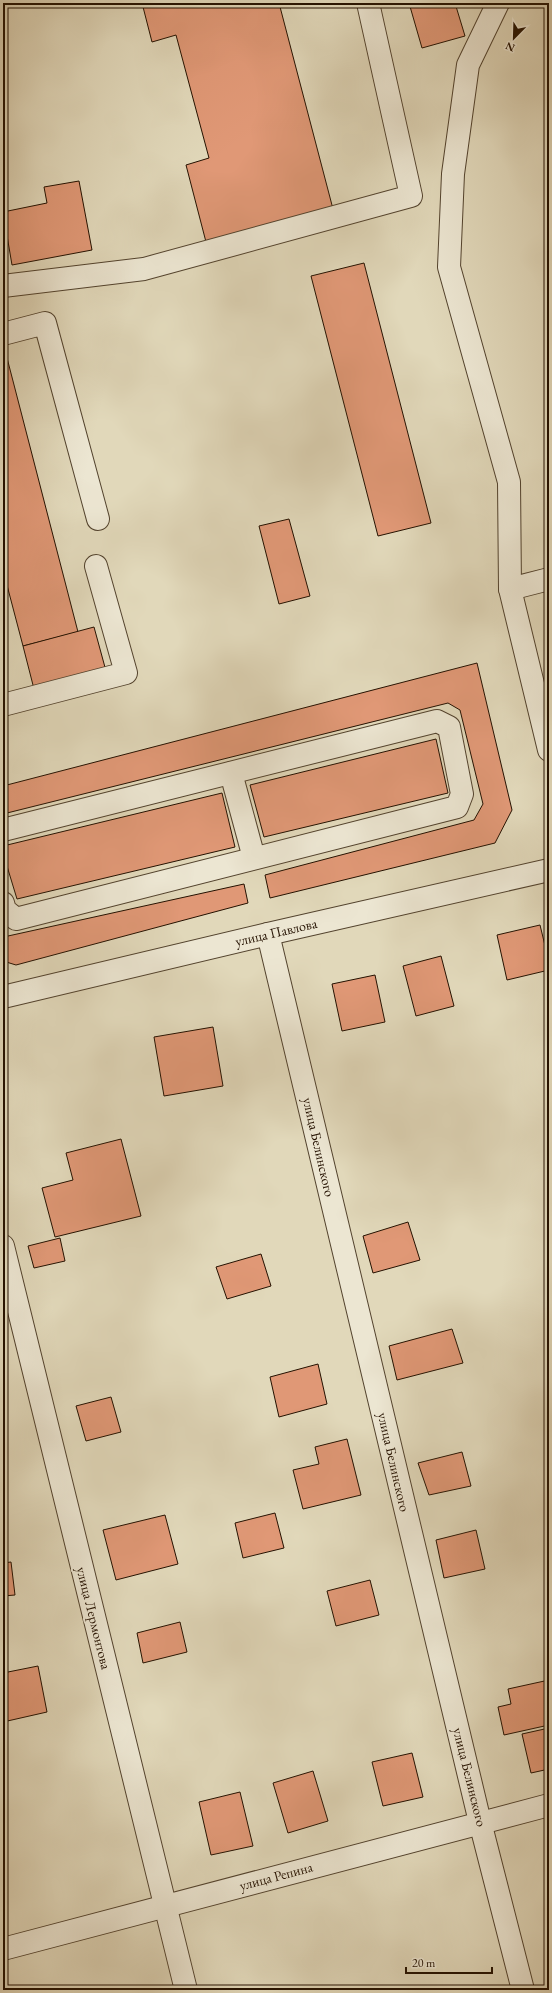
<svg xmlns="http://www.w3.org/2000/svg" width="552" height="1993" viewBox="0 0 552 1993" font-family="'EB Garamond',serif">
  <style>
    .building { fill: #e09876; stroke: #241100 }
    .lines { fill: none; stroke-linecap: round; stroke-linejoin: round }
    .minor-casing { stroke: #53432e; stroke-width: 24 }
    .minor { stroke: #ece6d2; stroke-width: 22 }
    .labels { text-anchor: middle; dominant-baseline: central; stroke-width: 4; stroke-linejoin: round; paint-order: stroke }
    .street-label { font-size: 14px; fill: #241100; stroke: #ece6d2 }
  </style>
  <rect width="100%" height="100%" fill="#e1d8ba"/>
  <filter id="stains"><feTurbulence type="fractalNoise" baseFrequency=".005" numOctaves="4"/><feColorMatrix values="0 0 0 0 .2 0 0 0 0 .09 0 0 0 0 .02 0 0 0 .5 -.17"/></filter>
  <radialGradient id="worn" r=".72"><stop offset=".6" stop-color="#630" stop-opacity="0"/><stop offset="1" stop-color="#630" stop-opacity=".3"/></radialGradient>
  <g class="building">
    <path d="M142,3H279L333,209L206,242L186,165L209,158L176,35L152,42Z"/>
    <path d="M409,3H455L465,36L422,48Z"/>
    <path d="M79,181L92,250L12,265L3,212L47,203L44,187Z"/>
    <path d="M364,263L431,523L378,536L311,276Z"/>
    <path d="M6,354L78,632L23,646L3,570V355Z"/>
    <path d="M289,519L310,596L279,604L259,526Z"/>
    <path d="M94,627L106,671L34,689L23,646Z"/>
    <path d="M477,663L512,810L495,843L270,898L265,875L474,820L483,804L460,710L448,703L3,814V786Z"/>
    <path d="M436,739L448,793L264,837L250,785Z"/>
    <path d="M222,793L235,847L17,899L3,853V846Z"/>
    <path d="M244,884L248,903L16,965L3,961V933L8,936Z"/>
    <path d="M540,925L549,962V970L507,980L497,935Z"/>
    <path d="M441,956L454,1006L416,1016L403,966Z"/>
    <path d="M375,975L385,1022L342,1031L332,984Z"/>
    <path d="M213,1027L223,1086L164,1096L154,1037Z"/>
    <path d="M121,1139L141,1216L55,1237L42,1188L73,1180L66,1153Z"/>
    <path d="M408,1222L420,1260L373,1273L363,1236Z"/>
    <path d="M60,1238L65,1261L34,1268L28,1246Z"/>
    <path d="M261,1254L271,1286L227,1299L216,1267Z"/>
    <path d="M452,1329L463,1363L397,1380L389,1346Z"/>
    <path d="M318,1364L327,1404L279,1417L270,1377Z"/>
    <path d="M111,1397L121,1432L86,1441L76,1406Z"/>
    <path d="M347,1439L361,1495L303,1509L293,1470L319,1464L315,1447Z"/>
    <path d="M462,1452L471,1486L429,1495L418,1463Z"/>
    <path d="M275,1513L284,1548L243,1558L235,1523Z"/>
    <path d="M165,1515L178,1564L116,1580L103,1530Z"/>
    <path d="M476,1530L485,1569L444,1578L436,1540Z"/>
    <path d="M11,1562L15,1595L3,1596V1563Z"/>
    <path d="M370,1580L379,1615L336,1626L327,1591Z"/>
    <path d="M180,1622L187,1652L143,1663L137,1633Z"/>
    <path d="M38,1666L47,1712L3,1722V1673Z"/>
    <path d="M549,1680V1725L504,1735L498,1707L511,1704L508,1689Z"/>
    <path d="M549,1728V1769L531,1773L522,1734Z"/>
    <path d="M412,1753L423,1797L383,1806L372,1762Z"/>
    <path d="M313,1771L328,1821L288,1833L273,1783Z"/>
    <path d="M240,1792L253,1846L211,1855L199,1802Z"/>
  </g>
  <g class="lines">
    <g class="minor-casing">
      <g id="minor">
        <path d="M498,3L468,65L453,174L449,267L509,482L510,589L549,750"/>
        <path d="M3,286L144,269L411,196L368,3"/>
        <path d="M3,334L45,323L98,519"/>
        <path d="M510,589L549,579"/>
        <path d="M3,705L126,673L96,566"/>
        <path d="M231,773L254,858"/>
        <path d="M3,830L437,721L449,727L462,794L457,807L16,919L5,910L3,903"/>
        <path d="M268,934L480,1822L523,1990"/>
        <path d="M3,997L268,934L549,870"/>
        <path d="M3,1246L186,1990"/>
        <path d="M3,1949L549,1805"/>
      </g>
    </g>
    <use href="#minor" class="minor"/>
  </g>
  <g class="labels">
    <g class="street-label">
      <text transform="translate(276 932) rotate(-13)">улица Павлова</text>
      <text transform="translate(319 1147) rotate(77)">улица Белинского</text>
      <text transform="translate(394 1462) rotate(77)">улица Белинского</text>
      <text transform="translate(94 1618) rotate(76)">улица Лермонтова</text>
      <text transform="translate(470 1777) rotate(76)">улица Белинского</text>
      <text transform="translate(276 1876) rotate(-15)">улица Репина</text>
    </g>
  </g>
  <rect width="552" height="1993" fill="none" stroke="#e1d8ba" stroke-width="16"/>
  <rect x="4" y="4" width="544" height="1985" fill="none" stroke="#241100" stroke-width="2"/>
  <rect x="8" y="8" width="536" height="1977" fill="none" stroke="#241100"/>
  <g transform="translate(514 38) rotate(203)" stroke="#ece6d2" stroke-width="3" paint-order="stroke">
  <path d="M0-3L7 15L0 10L-7 15Z" fill="#241100"/>
  <text y="-6" font-size="11" font-weight="bold" text-anchor="middle" fill="#241100">N</text>
  </g>
  <path d="M406 1967v6h86v-6" fill="none" stroke="#241100" stroke-width="2"/>
  <text x="412" y="1967" font-size="12" fill="#241100" stroke="#ece6d2" stroke-width="3" paint-order="stroke">20 m</text>
  <rect width="100%" height="100%" filter="url(#stains)"/>
  <rect width="100%" height="100%" fill="url(#worn)"/>
</svg>
